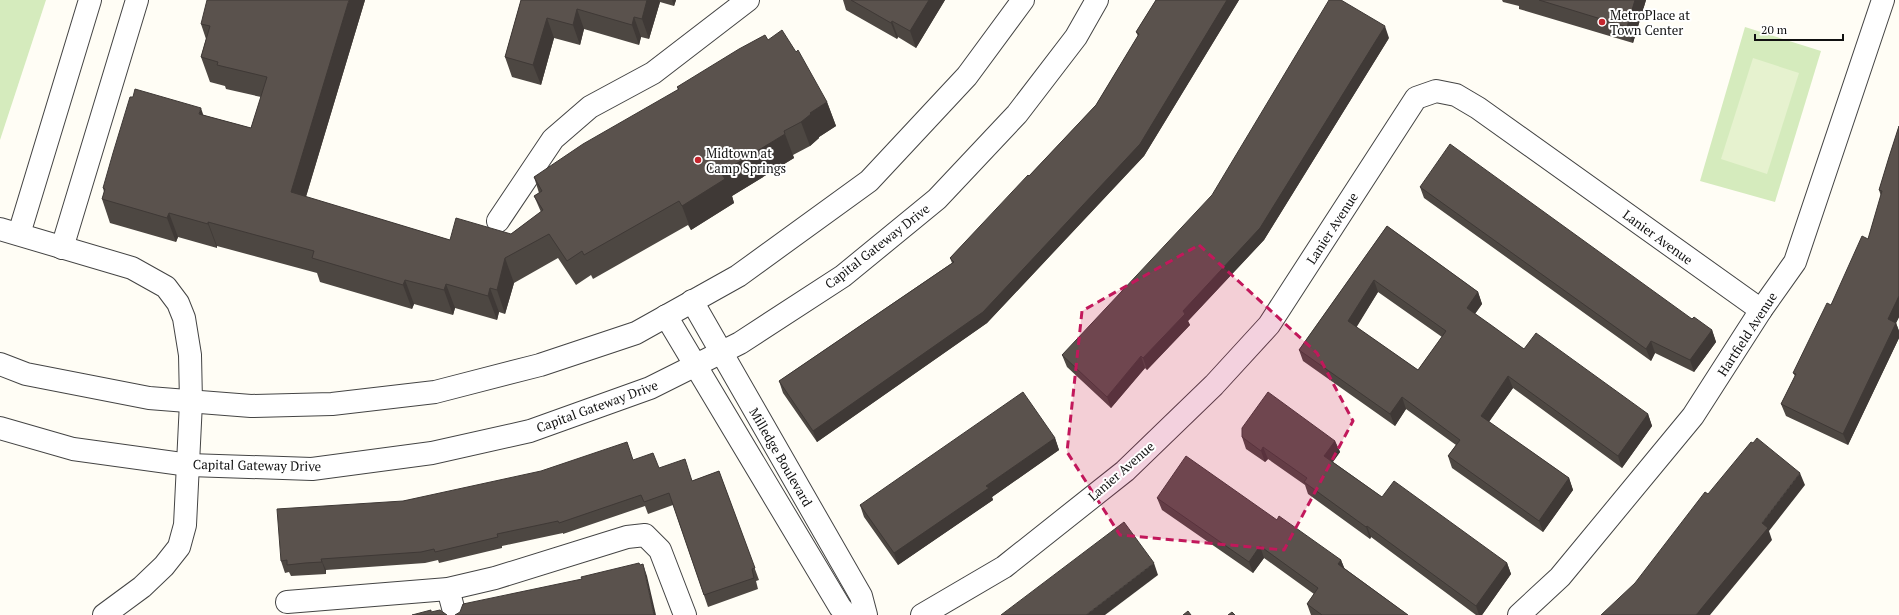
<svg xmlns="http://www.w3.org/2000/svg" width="1899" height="615" viewBox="0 0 1899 615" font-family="'PT Serif',serif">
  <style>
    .green { fill: #d5ebbd }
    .pitch { fill: #e6f2cf }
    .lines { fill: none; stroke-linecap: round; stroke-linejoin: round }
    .minor-casing { stroke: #444; stroke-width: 24 }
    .minor { stroke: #fff; stroke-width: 22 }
    .wall { fill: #4d4742; fill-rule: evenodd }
    .shaded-wall { fill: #3f3936 }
    .building { fill: #5a524d; stroke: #3f3936; fill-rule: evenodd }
    .marked { fill: #c2185b; fill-opacity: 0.2; stroke: #c2185b; stroke-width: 3; stroke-dasharray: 8 5; stroke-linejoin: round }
    .poi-dot { fill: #c4262e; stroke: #fff; stroke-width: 1.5 }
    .labels { text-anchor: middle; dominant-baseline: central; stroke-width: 4; stroke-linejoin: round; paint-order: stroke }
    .poi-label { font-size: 13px; fill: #111; stroke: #fff; text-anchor: start }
    .street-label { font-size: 13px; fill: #111; stroke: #fff }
  </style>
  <rect width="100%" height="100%" fill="#fffdf5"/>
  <g class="green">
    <path d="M0,0H46L0,140Z"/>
    <path d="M1745,27L1821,51L1775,202L1700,181Z"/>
  </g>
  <path class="pitch" d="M1753,58L1799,73L1767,174L1721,159Z"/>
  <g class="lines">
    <g class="minor-casing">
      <g id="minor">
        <path d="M498,221L553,139L590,107L653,73L748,0"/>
        <path d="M0,229L132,268L166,287L178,303L184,318L190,355L191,402L185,525L179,547L164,566L142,587L104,615"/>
        <path d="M19,234L90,0"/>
        <path d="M62,248L137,0"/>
        <path d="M692,301L861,596L866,615"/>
        <path d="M666,316L840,607L847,615"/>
        <path d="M0,364L26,374L149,398L251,406L332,404L435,392L540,365L636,333L738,276L869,181L967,76L1023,0"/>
        <path d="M0,428L73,449L189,465L312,469L432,453L530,431L650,388L740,343L843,276L937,199L1017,114L1076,37L1097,0"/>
        <path d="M448,589L455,615"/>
        <path d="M287,602L448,589L495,578L627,537L645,535L660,550L685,615"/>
        <path d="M922,615L1004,567L1125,471L1214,385L1269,325L1416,98L1436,91L1456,95L1478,108L1761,310"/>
        <path d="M1519,615L1560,577L1693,416L1761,310L1795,262L1883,0"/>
      </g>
    </g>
    <use href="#minor" class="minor"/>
  </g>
  <g class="wall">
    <path d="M365,0L306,197L450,240L511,234L541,212L534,196L539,193L534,177L678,90L677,87L768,40L827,102L836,126L819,137V138L810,146L793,155L794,158L732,196L734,203L691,230L688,225L593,279L591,275L576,285L558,258L514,283L505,314L499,312L497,320L455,308L453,315L414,304L412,309L320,282L317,273L217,246V248L178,237L176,242L110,223L102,199L104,192L103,188L203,115L251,128L261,97L226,89L225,86L210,82L201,57L206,39L201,24Z"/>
    <path d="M521,0H676L674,6L660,2L649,39L641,37L639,45L584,29L580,45L554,38L541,85L512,77L505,57Z"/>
    <path d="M843,0H945L916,48L898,37L897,39L846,10Z"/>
    <path d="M1156,0H1239L1144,156L987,323L817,442L783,393L779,381L952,263L950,258L1029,176L1096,105L1138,36L1136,32Z"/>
    <path d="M1502,0H1646L1633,43L1519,9V6L1503,2Z"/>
    <path d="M1389,38L1264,240L1188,321L1190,325L1147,370L1145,368L1111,408L1067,367L1062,355Z"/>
    <path d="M1899,126V317L1896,323L1899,331V338L1848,445L1786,416L1781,404L1795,376L1793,373L1868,239L1881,196L1879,190Z"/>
    <path d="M1420,187L1692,319L1712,330L1716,342L1694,372L1655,353L1651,361L1424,198Z"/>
    <path d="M1387,226L1478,292L1482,304L1475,314L1524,349L1648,414L1652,426L1622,468L1513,388L1489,422L1569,478L1573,490L1543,532L1452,468L1448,456L1456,445L1406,409L1395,426L1303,361L1299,350ZM1378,292L1442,337L1418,370L1356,327Z"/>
    <path d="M1242,437L1335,441L1340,452L1333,462L1382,497L1507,563L1511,574L1482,615H1476L1371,537L1370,539L1308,494L1305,485L1268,459L1265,462L1246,449Z"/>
    <path d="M1055,438L1059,450L992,497L993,500L898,565L864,517L860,505Z"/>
    <path d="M633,460L659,468L692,481L719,471L759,580L756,581L758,589L708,607L673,505L648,514L645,506L563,534V533L502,546V548L439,563L438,560L425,563L326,570V574L291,576L289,572L285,573L281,561L403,501Z"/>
    <path d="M1157,498L1277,520L1341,560L1344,568L1408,615H1311L1307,604L1314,594L1264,558L1253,573L1162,510Z"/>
  </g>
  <g class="shaded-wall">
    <path d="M349,0H365L300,216L291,192Z"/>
    <path d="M647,0H659L660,2L649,39L642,19Z"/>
    <path d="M672,0H676L674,6Z"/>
    <path d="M929,0H945L916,48L910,31Z"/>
    <path d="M1227,0H1239L1144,156L987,323L817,442L813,431Z"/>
    <path d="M1635,0H1646L1633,43L1627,27Z"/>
    <path d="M577,9L584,29L580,45L573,25Z"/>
    <path d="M634,17L641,37L639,45L632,25Z"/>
    <path d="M547,18L554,38L541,85L533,65Z"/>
    <path d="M892,21L898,37L897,39L891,23Z"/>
    <path d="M1385,26L1389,38L1264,240L1188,321L1190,325L1147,370L1143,358L1183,311Z"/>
    <path d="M827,102L836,126L819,137V138L810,146L801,122L810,113Z"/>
    <path d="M201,108L209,132L199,114Z"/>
    <path d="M785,134L794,158L732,196L734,203L691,230L682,206L721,173Z"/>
    <path d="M169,213L178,237L176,242L167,218Z"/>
    <path d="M208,222L217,246V248L208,224Z"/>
    <path d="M505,258L514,283L505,314L497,290Z"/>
    <path d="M405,280L414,304L412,309L403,285Z"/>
    <path d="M1374,280L1378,292L1353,333L1348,321Z"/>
    <path d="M446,284L455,308L453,315L444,290Z"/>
    <path d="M490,288L499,312L497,320L488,296Z"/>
    <path d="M1478,292L1482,304L1471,319L1467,308Z"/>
    <path d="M1899,296V317L1892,331L1888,319Z"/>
    <path d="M1896,323L1899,331V338L1848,445L1843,434Z"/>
    <path d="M1712,330L1716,342L1694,372L1690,360Z"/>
    <path d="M1651,341L1655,353L1651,361L1646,349Z"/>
    <path d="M1141,356L1145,368L1111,408L1107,397Z"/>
    <path d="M1508,376L1513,388L1485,427L1481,416Z"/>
    <path d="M1402,397L1406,409L1395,426L1390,414Z"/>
    <path d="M1648,414L1652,426L1622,468L1618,456Z"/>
    <path d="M1055,438L1059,450L992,497L993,500L898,565L894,553L986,486Z"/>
    <path d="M1335,441L1340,452L1328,468L1324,456Z"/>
    <path d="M1263,447L1268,459L1265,462L1261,451Z"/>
    <path d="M1800,473L1805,485L1769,531L1772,540L1710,615H1696L1762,523Z"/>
    <path d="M1569,478L1573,490L1543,532L1539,521Z"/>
    <path d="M1367,526L1371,537L1370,539L1366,527Z"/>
    <path d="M1260,546L1264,558L1253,573L1249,562Z"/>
    <path d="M321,559L326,570V574Z"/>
    <path d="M1341,560L1346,572L1338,564Z"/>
    <path d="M1154,563L1158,575L1105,615H1086Z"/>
    <path d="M1507,563L1511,574L1482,615H1479L1476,606Z"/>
    <path d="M643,564L647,576L656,615H654Z"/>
  </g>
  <g class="building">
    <path d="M207,0H349L291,192L450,240L456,218L511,234L543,210L534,196L542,191L534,177L583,144L679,89L677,87L739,49L765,35L768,40L782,30L796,52L798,50L827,102L810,113L811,114L801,122L784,131L785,134L721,173L725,179L682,206L679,201L584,255L582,251L567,261L549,234L505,258L497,290L490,288L488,296L446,284L444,290L405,280L403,285L312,258L314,251L208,222V224L169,213L167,218L102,199L105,189L103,188L113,153L130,97H133L135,89L201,108L199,114L251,128L267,77L217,65L218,62L201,57L210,26L201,24Z"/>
    <path d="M521,0H647L642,19L634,17L632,25L577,9L573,25L547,18L533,65L505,57Z"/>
    <path d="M851,0H929L910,31L892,21L891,23Z"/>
    <path d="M1156,0H1227L1140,144L983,312L813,431L779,381L954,262L950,258L1028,175L1029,176L1096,105L1139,34L1136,32Z"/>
    <path d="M1329,0H1341L1385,26L1260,228L1183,311L1185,314L1143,358L1141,356L1107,397L1062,355L1212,195Z"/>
    <path d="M1539,0H1635L1627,27Z"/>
    <path d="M1899,126V296L1888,319L1896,323L1843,434L1781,404L1796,374L1793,373L1827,303L1831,305L1862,236L1868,239L1882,191L1879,190L1889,157Z"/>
    <path d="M1450,144L1692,319L1694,317L1712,330L1690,360L1651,341L1646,349L1420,187Z"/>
    <path d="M1387,226L1478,292L1467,308L1491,325L1524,349L1536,333L1648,414L1618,456L1508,376L1481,416L1569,478L1539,521L1448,456L1460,440L1402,397L1390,414L1299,350ZM1374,280L1446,331L1418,370L1348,321Z"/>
    <path d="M1023,392L1055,438L986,486L989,488L894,553L860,505Z"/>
    <path d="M1268,392L1335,441L1324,456L1382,497L1394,481L1507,563L1476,606L1367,526L1366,527L1304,482L1307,478L1263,447L1261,451L1242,437V428Z"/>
    <path d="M1757,438L1800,473L1762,523L1768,528L1696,615H1601L1635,583L1705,492L1708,494L1751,442L1753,443Z"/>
    <path d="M627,442L633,460L653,453L659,468L685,459L692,481L719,471L755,568L752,569L754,578L704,595L669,493L644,502L641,495L559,523L558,521L497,534L498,537L435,552L434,549L421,552L321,559L322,562L305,563L287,565V560L281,561L277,509L403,501L541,471Z"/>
    <path d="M1186,456L1277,520L1279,516L1341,560L1338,564L1408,615H1322L1307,604L1318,588L1260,546L1249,562L1157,498Z"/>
    <path d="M1124,522L1154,563L1086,615H1001Z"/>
    <path d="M639,563L640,565L643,564L654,615H455L460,612L463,604L582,579L581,577Z"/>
    <path d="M431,610V612L440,610L447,615H412Z"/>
    <path d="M1188,611L1191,615H1183Z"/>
    <path d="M1232,612L1235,615H1228Z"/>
  </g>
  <path class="marked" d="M1199,245L1317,353L1353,421L1284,550L1120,535L1067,452L1082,311Z"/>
  <g class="poi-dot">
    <circle cx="1602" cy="22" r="4"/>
    <circle cx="698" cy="160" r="4"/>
  </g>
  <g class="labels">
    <g class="poi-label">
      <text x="1610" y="15">MetroPlace at<tspan x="1610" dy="15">Town Center</tspan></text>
      <text x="706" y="153">Midtown at<tspan x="706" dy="15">Camp Springs</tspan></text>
    </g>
    <g class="street-label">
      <text transform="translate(1332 228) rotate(-57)">Lanier Avenue</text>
      <text transform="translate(1658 237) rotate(36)">Lanier Avenue</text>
      <text transform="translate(877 246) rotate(-38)">Capital Gateway Drive</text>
      <text transform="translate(1747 334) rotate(-57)">Hartfield Avenue</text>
      <text transform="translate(597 406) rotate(-20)">Capital Gateway Drive</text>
      <text transform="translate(781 457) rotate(60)">Milledge Boulevard</text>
      <text transform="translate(257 465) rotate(1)">Capital Gateway Drive</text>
      <text transform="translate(1121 471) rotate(-41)">Lanier Avenue</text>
    </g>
  </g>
  <path d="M1755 34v6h88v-6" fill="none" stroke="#111111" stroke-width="2"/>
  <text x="1761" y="34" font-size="12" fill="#111111" stroke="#ffffff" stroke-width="3" paint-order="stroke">20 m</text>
</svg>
